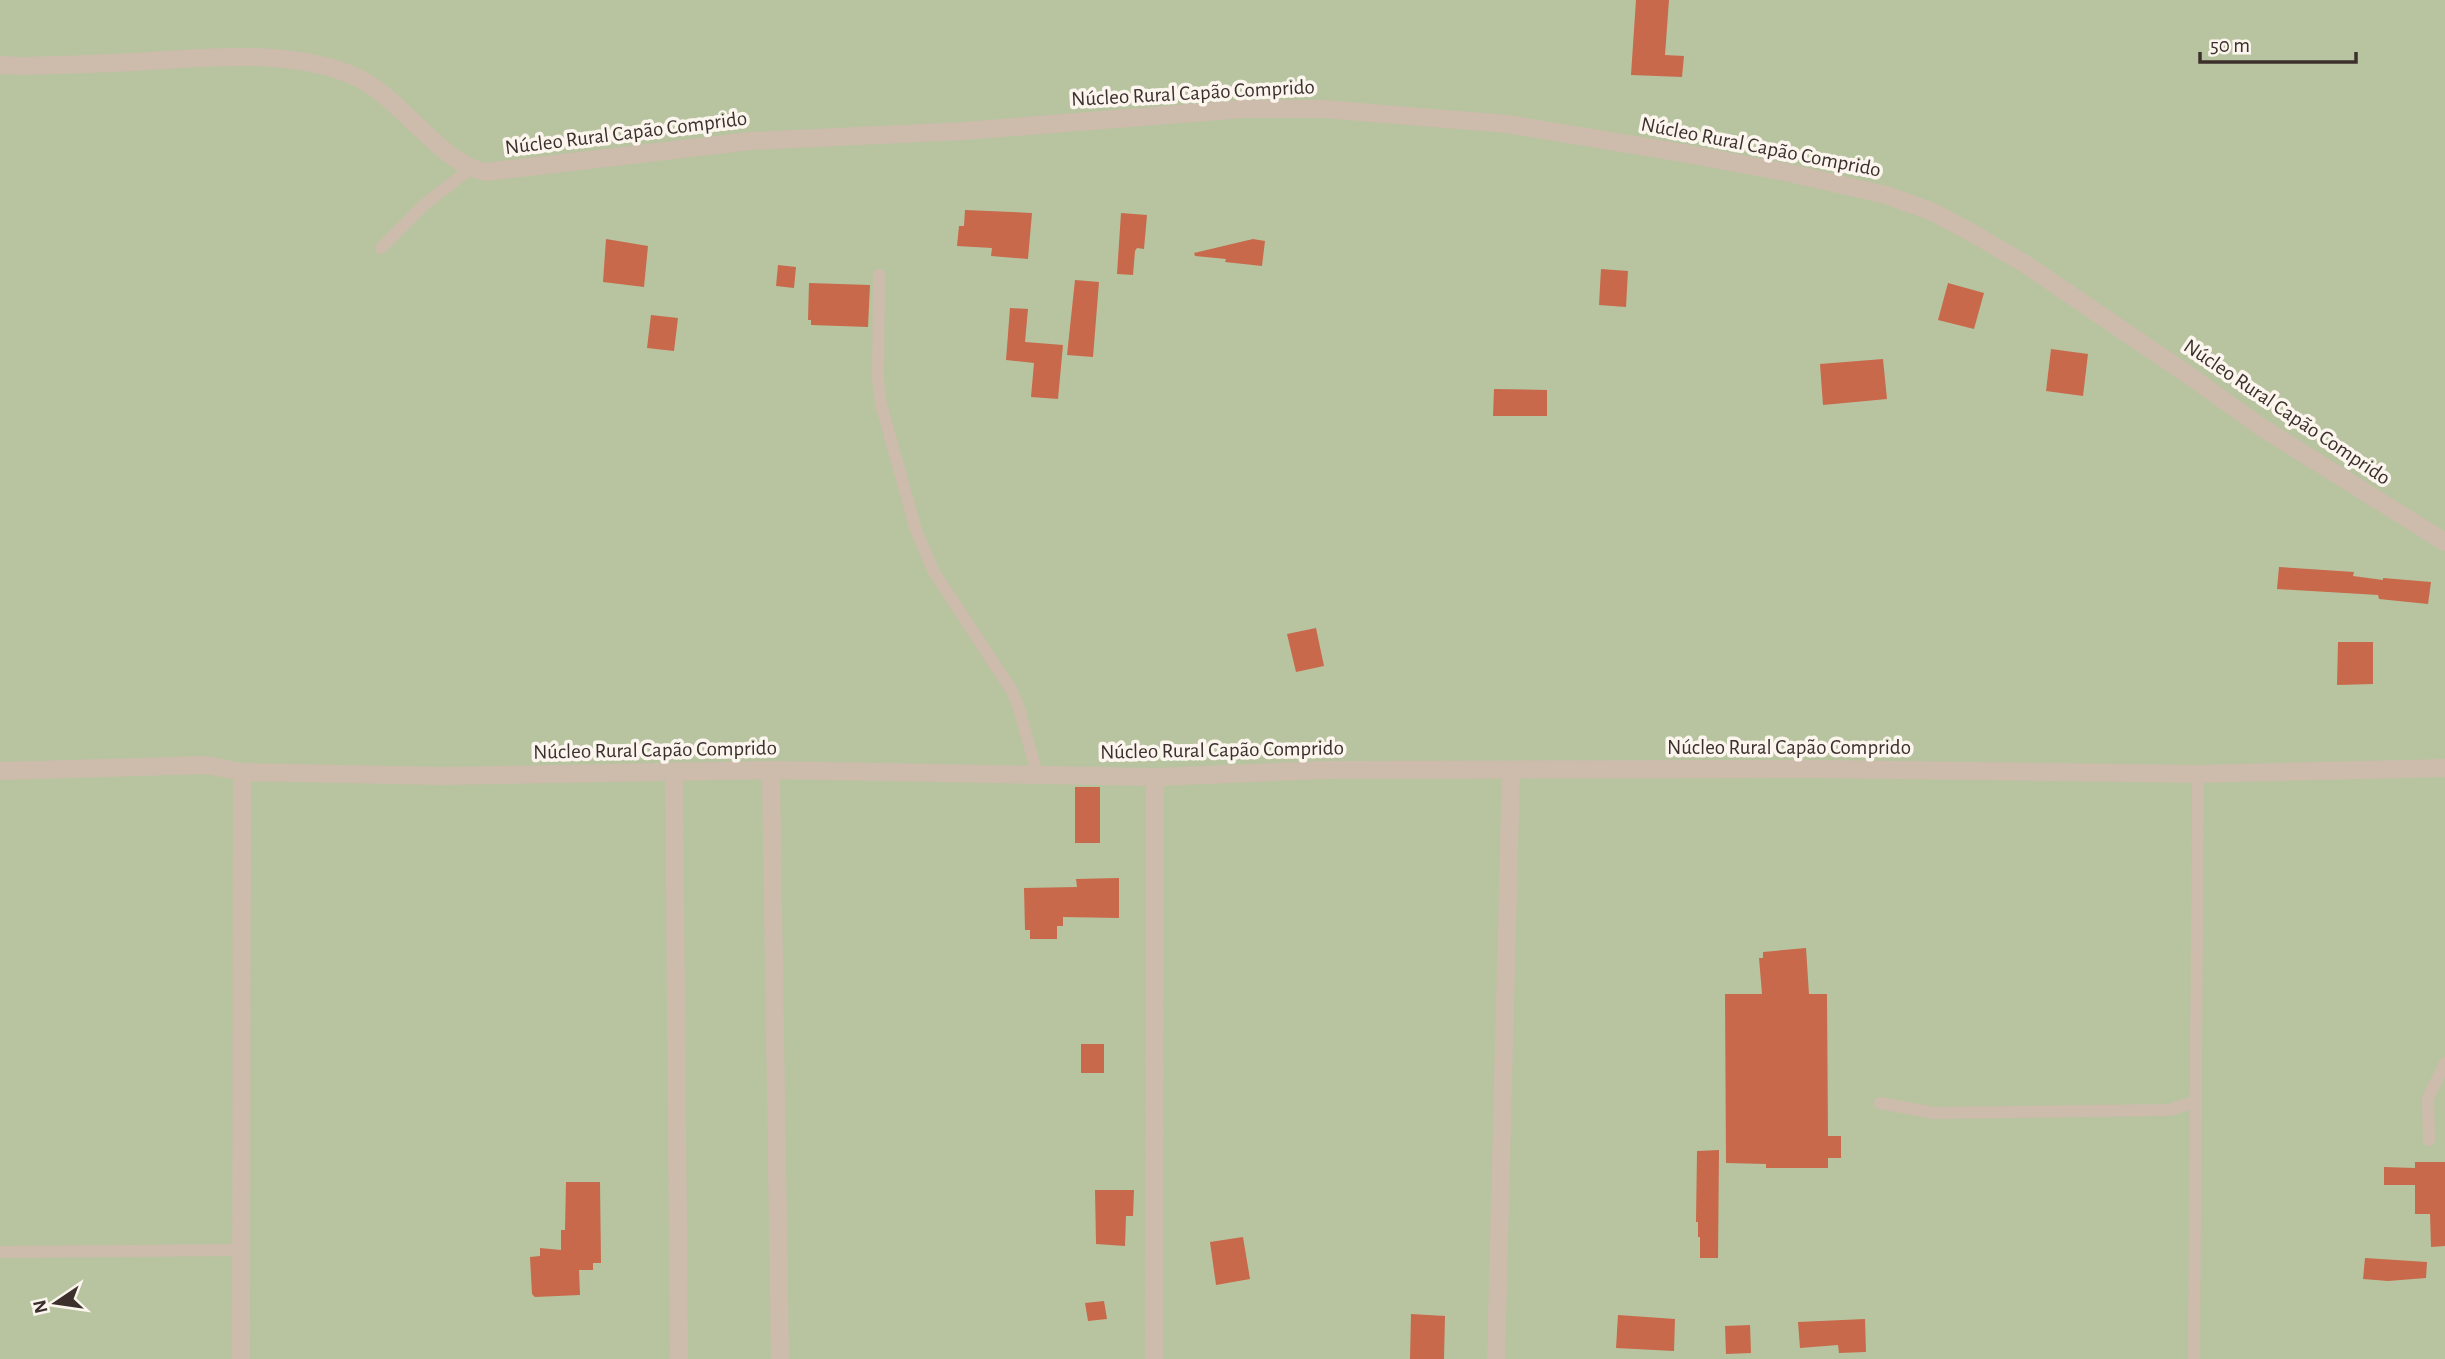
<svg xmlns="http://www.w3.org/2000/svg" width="2445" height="1359" viewBox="0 0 2445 1359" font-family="'Alegreya Sans',sans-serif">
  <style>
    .green { fill: #b8c4a0 }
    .building { fill: #c8694b }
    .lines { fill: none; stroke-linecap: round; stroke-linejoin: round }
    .service { stroke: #cdbbac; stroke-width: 12 }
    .minor { stroke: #cdbbac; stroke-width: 18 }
    .labels { text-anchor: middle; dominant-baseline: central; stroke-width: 7; stroke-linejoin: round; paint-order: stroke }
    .street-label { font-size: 21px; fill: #3b302b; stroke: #fbf5ee }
  </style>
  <rect width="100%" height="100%" fill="#f4ebe1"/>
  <rect class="green" x="0" y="0" width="2445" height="1359"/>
  <g class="building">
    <path d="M1636,0H1669L1665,55L1684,56L1682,77L1631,75Z"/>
    <path d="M965,210L1032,213L1028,259L991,256L992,248L957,246L959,226H964Z"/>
    <path d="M1121,213L1147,215L1144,249L1137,248L1135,251L1133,275L1117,274Z"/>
    <path d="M606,239L648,246L644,287L603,282Z"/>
    <path d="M1253,239L1265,241L1262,266L1225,262L1226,259L1195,256L1194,253Z"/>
    <path d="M778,265L796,267L794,288L776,286Z"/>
    <path d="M1601,269L1628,271L1626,307L1599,305Z"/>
    <path d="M1075,280L1099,282L1093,357L1067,355Z"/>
    <path d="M809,283L870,285L868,327L811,325V320H808Z"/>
    <path d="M1948,283L1984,293L1974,329L1938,320Z"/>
    <path d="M1010,308L1028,309L1025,342L1063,345L1058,399L1031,397L1034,363L1006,360Z"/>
    <path d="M651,315L678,318L674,351L647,348Z"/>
    <path d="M2051,349L2088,354L2083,396L2046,391Z"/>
    <path d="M1883,359L1887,399L1823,405L1820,364Z"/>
    <path d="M1494,389L1547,390V416H1493Z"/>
    <path d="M2279,567L2354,572L2353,576L2383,580V578L2431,582L2428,604L2379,599L2378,595L2277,589Z"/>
    <path d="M1316,628L1324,666L1296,672L1287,634Z"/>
    <path d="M2338,642H2373V684L2337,685Z"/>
    <rect x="1075" y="787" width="25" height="56"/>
    <path d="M1119,878V918L1063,917V926H1057V939H1030V930H1025L1024,888L1077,887L1076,879Z"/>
    <path d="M1806,948L1809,994H1827L1828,1136H1841V1158H1828V1168H1766V1164L1726,1163L1725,994H1762L1759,958H1763V952Z"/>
    <rect x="1081" y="1044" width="23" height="29"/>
    <path d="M1719,1150L1718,1258H1700V1237H1698V1222H1696L1697,1151Z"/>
    <path d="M2415,1162H2445V1246L2431,1247L2430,1214H2415V1185H2384V1167L2415,1168Z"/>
    <path d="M566,1182H600L601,1263H593V1270H579L580,1295L535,1297L532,1294L530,1257L540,1256V1248L561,1250V1230H565Z"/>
    <path d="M1095,1190H1134L1133,1216H1126L1125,1246L1096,1244Z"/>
    <path d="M1243,1237L1250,1279L1216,1285L1210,1242Z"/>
    <path d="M2365,1258L2427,1262L2426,1278L2388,1281L2363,1279Z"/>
    <path d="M1104,1301L1107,1319L1088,1321L1085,1303Z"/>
    <path d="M1411,1314L1445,1316L1444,1359H1410Z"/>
    <path d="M1618,1315L1675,1319L1674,1351L1616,1348Z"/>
    <path d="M1865,1319L1866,1352L1839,1353L1838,1345L1800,1348L1798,1322Z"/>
    <path d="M1750,1325L1751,1353L1726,1354L1725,1326Z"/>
  </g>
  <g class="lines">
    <g class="service">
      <path d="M381,248L425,204L470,169"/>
      <path d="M879,275L878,380L881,404L916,530L934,572L1012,691L1019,708L1037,774"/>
      <path d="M1880,1103L1934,1113L2169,1110L2195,1102"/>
      <path d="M2429,1140L2428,1098L2445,1063"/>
      <path d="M0,1252L241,1250"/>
      <path d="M2194,1359L2198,774"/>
    </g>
    <g class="minor">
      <path d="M0,65L22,66C59,65 96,64 133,62C204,58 292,47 358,78C402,99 441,164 485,172L751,141L964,131L1243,109H1323L1507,124L1683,153L1785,172L1886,195L1933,212L1974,234L2025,264L2187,374L2261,427L2445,542"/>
      <path d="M771,770L780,1359"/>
      <path d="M0,771L207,765L242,772L444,776L771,770L1155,777L1325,770L1817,769L2198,774L2445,768"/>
      <path d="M674,771L679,1359"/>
      <path d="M241,1359L242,772"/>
      <path d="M1154,1359L1155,777"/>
      <path d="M1496,1359L1511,770"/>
    </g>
  </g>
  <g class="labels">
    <g class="street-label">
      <text transform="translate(1193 93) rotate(-3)">Núcleo Rural Capão Comprido</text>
      <text transform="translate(626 133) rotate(-7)">Núcleo Rural Capão Comprido</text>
      <text transform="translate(1761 147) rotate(11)">Núcleo Rural Capão Comprido</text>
      <text transform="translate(2287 412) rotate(34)">Núcleo Rural Capão Comprido</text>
      <text x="1789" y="747">Núcleo Rural Capão Comprido</text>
      <text transform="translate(655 750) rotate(-1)">Núcleo Rural Capão Comprido</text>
      <text transform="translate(1222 750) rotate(-1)">Núcleo Rural Capão Comprido</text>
    </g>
  </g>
  <g transform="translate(56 1303) rotate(257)" stroke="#fbf5ee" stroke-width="5" paint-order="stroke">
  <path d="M0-5L12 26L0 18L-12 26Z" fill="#3b302b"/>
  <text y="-10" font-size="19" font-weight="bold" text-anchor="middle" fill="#3b302b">N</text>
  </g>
  <path d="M2200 52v10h156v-10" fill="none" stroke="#3b302b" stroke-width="3.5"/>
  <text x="2210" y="52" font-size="21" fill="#3b302b" stroke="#fbf5ee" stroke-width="5" paint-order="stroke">50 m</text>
</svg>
